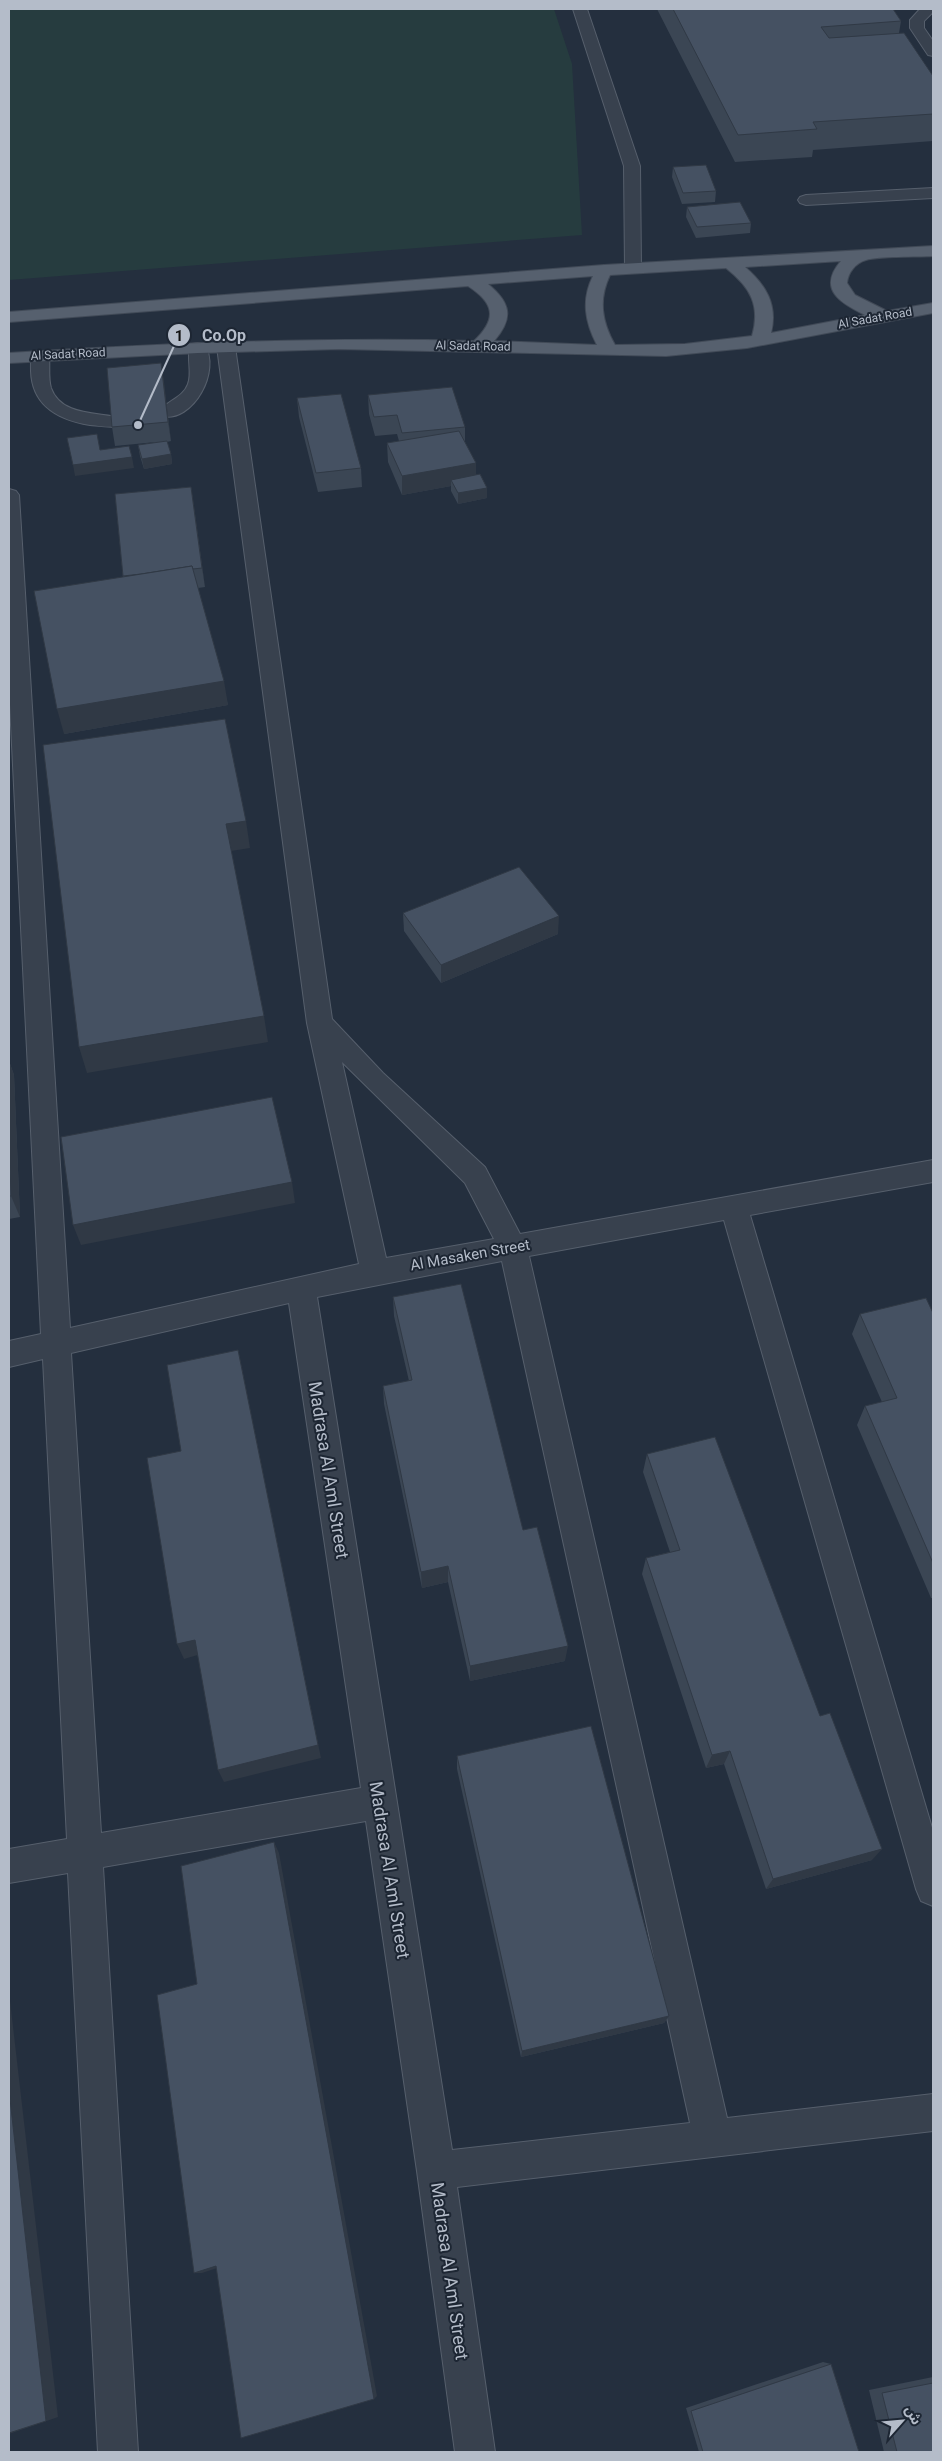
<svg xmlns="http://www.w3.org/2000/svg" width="942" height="2461" viewBox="0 0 942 2461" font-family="Roboto,'Noto Sans Arabic',sans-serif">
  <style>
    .green { fill: #263c3f }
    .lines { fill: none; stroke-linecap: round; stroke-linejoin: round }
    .service-casing { stroke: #565f6c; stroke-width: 2 }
    .minor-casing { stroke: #565f6c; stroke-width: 2 }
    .primary-casing { stroke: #414a57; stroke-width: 2 }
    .service { fill: #38414e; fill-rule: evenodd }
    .minor { fill: #38414e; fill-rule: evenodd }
    .primary { fill: #56606e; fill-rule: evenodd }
    .wall { fill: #3b4654 }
    .shaded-wall { fill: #303945 }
    .building { fill: #455162; stroke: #303945 }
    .labels { text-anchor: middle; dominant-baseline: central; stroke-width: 4; stroke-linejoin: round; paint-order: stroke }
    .far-street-label { font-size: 12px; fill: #b4bcc9; stroke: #1d2633 }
    .street-label { font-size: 15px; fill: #b4bcc9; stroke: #1d2633 }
    .near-street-label { font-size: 18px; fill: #b4bcc9; stroke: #1d2633 }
    .leader { fill: none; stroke: #b4bcc9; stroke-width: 2 }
    .callout-dot { fill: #b4bcc9; stroke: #1d2633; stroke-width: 2 }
    .mark-label { font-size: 15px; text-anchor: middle; font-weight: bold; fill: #111 }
    .callout-label { font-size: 16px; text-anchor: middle; font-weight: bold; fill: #b4bcc9; stroke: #1d2633; stroke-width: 4; stroke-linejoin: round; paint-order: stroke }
  </style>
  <rect width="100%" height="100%" fill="#242f3e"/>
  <path class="green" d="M9,9H554L572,64L582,235L9,280Z"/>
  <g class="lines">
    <g class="service-casing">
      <g id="service">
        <path d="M920,9H933V12L924,21V28L933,41V56L928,55L910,28V20Z"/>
        <path d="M933,188V198L806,205L800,203L798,200L800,197L806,195Z"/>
        <path d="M198,343L204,344C222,370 193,424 161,416L159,412C166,401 183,398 188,384C193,372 185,354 192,344Z"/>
        <path d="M40,351L46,352L49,356C50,366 48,378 51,388C61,416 97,412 121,418L123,422L121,426C111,428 100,426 90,425C59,420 32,406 31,371C31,364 30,358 34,352Z"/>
      </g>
    </g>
    <g class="minor-casing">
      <g id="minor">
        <path d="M573,9H587L640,166L641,268L639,272H627L625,268L624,166Z"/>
        <path d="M226,342L232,343L235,347L332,1019L383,1073L485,1167L520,1234L933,1160V1182L750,1215L933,1831V1906L921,1901L916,1889L724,1220L529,1256L727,2118L933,2094V2131L457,2187L495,2452H455L417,2171L366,1821L103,1867L138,2452H98L68,1873L9,1883V1849L67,1839L43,1359L9,1367V1341L41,1334L9,684V489L16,491L19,495L70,1328L359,1264L307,1023L217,347L220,343ZM342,1062L465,1183L494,1239L386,1258ZM502,1261L690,2123L452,2150L317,1297ZM289,1303L361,1788L101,1833L71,1353Z"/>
      </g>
    </g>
    <g class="primary-casing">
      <path id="primary" d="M933,246V256C918,257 878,256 866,260C855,263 848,273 847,283L855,295L887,311L933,303V313L747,348L666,356L339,349L198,353L9,363V353C164,343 319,337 474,341C498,318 494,303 468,286L9,322V312L604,265ZM841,261C817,289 840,303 865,315L771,333C778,305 766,285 745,267ZM726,268C750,287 761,305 752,336L685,344L615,345C602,322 598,300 610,275ZM593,276C581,300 585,322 597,345L494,341C514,318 511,303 488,284Z"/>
    </g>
    <use href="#service" class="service"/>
    <use href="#minor" class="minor"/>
    <use href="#primary" class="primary"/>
  </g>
  <g class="wall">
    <path d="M657,9H893L901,21L899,33L933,76V141L813,150L812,157L735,162Z"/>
    <path d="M673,167L716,191L715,202L682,204L672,177Z"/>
    <path d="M687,207L751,223L750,233L696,238L686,217Z"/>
    <path d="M161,363L171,441L167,442L171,454L172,464L144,469L140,456L138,445L156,442L115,446L112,427Z"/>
    <path d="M368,395L465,427V442L476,475L487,498L458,504L451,491V486L402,495L388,462L387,443L399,441L397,434L375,436L369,414Z"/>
    <path d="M297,398L361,468L362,487L318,492L299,417Z"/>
    <path d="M191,487L205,587L198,588L228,705L64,734L123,577L115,494Z"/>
    <path d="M403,913L558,934L441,983L404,931Z"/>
    <path d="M9,1061L14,1075L20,1217L9,1219Z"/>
    <path d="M393,1297L523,1530L565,1661L470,1681L448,1582L422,1588L384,1404L383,1386L409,1381L394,1316Z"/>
    <path d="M933,1313V1598H931L857,1425L865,1406L882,1402L852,1334L860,1314Z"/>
    <path d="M647,1454L872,1860L766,1889L724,1764L706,1768L642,1574L646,1558L670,1552L643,1472Z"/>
    <path d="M457,1756L669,2016L664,2023L521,2057L457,1769Z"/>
    <path d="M823,2362L831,2364L859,2452H699L686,2408Z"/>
    <path d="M933,2377V2452H884L869,2390Z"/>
  </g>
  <g class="shaded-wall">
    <path d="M161,363L164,382L171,441L168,422Z"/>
    <path d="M171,454L172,464L144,469L142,459Z"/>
    <path d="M132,457L134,468L75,476L73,465Z"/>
    <path d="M476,463V482L451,480V486L402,495V476Z"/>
    <path d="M191,487L194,506L205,587L202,568Z"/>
    <path d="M487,488V498L458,504V493Z"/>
    <path d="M224,681L228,705L64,734L57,709Z"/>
    <path d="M246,821L250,848L231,851L226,824Z"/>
    <path d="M559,916L558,934L441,983V965Z"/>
    <path d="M264,1016L268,1042L87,1073L79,1047Z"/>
    <path d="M9,1061L14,1075L20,1217L11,1196L9,1134Z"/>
    <path d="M292,1182L295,1203L81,1245L73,1225Z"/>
    <path d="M238,1350L242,1369L321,1758L224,1782L218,1770Z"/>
    <path d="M448,1566V1582L422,1588L421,1572Z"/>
    <path d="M195,1640L201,1654L184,1659L177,1644Z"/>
    <path d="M568,1646L565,1661L470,1681V1666Z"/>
    <path d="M730,1751L724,1764L706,1768L712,1755Z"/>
    <path d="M274,1842L279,1853L377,2396L374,2399Z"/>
    <path d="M882,1849L872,1860L766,1889L773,1879Z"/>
    <path d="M9,1992L58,2417L9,2434Z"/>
    <path d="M669,2016L664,2023L521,2057L522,2051Z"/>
    <path d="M216,2266H223L202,2273H194Z"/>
  </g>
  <g class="building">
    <path d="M673,9H893L901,21L821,27L829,38L904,33L933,76V114L813,122L817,129L738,135Z"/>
    <path d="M706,165L716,191L683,193L673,167Z"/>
    <path d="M740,202L751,223L697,227L687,207Z"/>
    <path d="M161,363L168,422L112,427L107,368Z"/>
    <path d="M452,387L465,427L402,433L397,415L374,417L368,395Z"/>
    <path d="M341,394L361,468L316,473L297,398Z"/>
    <path d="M459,431L476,463L402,476L387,443Z"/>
    <path d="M97,434L100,450L129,446L132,457L73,465L67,438Z"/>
    <path d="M167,441L171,454L142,459L138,445Z"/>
    <path d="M480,474L487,488L458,493L451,480Z"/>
    <path d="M191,487L202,568L193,569L192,566L141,574L123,576L115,494Z"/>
    <path d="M192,566L224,681L57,709L34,591Z"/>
    <path d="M225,719L246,821L226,824L264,1016L79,1047L43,745Z"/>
    <path d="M519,867L559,916L441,965L403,913Z"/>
    <path d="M272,1097L292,1182L73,1225L61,1137Z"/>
    <path d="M9,1134L11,1196H9Z"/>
    <path d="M461,1284L523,1530L537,1527L568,1646L470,1666L448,1566L421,1572L383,1386L412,1380L393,1297Z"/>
    <path d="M926,1298L933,1313V1563L865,1406L897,1398L860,1314Z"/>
    <path d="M238,1350L318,1745L218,1770L195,1640L177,1644L147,1458L181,1451L167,1365Z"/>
    <path d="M715,1437L820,1716L830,1713L882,1849L773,1879L730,1751L712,1755L646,1558L680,1550L647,1454Z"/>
    <path d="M591,1726L669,2016L522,2051L457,1756Z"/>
    <path d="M274,1842L374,2399L241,2438L216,2266L194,2273L157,1995L197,1984L181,1866Z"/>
    <path d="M9,2090L46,2421L9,2433Z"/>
    <path d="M831,2364L859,2452H703L691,2411Z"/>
    <path d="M933,2383V2452H897L882,2393Z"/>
  </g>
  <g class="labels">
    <g class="far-street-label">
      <text transform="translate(875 318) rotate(-10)">Al Sadat Road</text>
      <text transform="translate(473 346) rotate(1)">Al Sadat Road</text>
      <text transform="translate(68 354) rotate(-3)">Al Sadat Road</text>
    </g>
    <g class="street-label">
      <text transform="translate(470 1255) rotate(-10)">Al Masaken Street</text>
    </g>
    <g class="near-street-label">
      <text transform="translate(329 1470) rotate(81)">Madrasa Al Aml Street</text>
      <text transform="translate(390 1870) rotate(81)">Madrasa Al Aml Street</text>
      <text transform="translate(450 2271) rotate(82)">Madrasa Al Aml Street</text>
    </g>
  </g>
  <path class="leader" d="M138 425L179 335"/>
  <g class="callout-dot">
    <circle cx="138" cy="425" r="5"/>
    <circle cx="179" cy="335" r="12"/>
  </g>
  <g class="mark-label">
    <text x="179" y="341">1</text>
  </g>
  <g class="callout-label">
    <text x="224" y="341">Co.Op</text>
  </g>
  <rect width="942" height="2461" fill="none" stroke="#b4bcc9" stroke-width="20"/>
  <g transform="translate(902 2421) rotate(63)" stroke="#1d2633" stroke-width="4" paint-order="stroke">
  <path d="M0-4L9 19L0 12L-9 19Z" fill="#b4bcc9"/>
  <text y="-8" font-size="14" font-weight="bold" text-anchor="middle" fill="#b4bcc9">ش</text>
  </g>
</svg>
